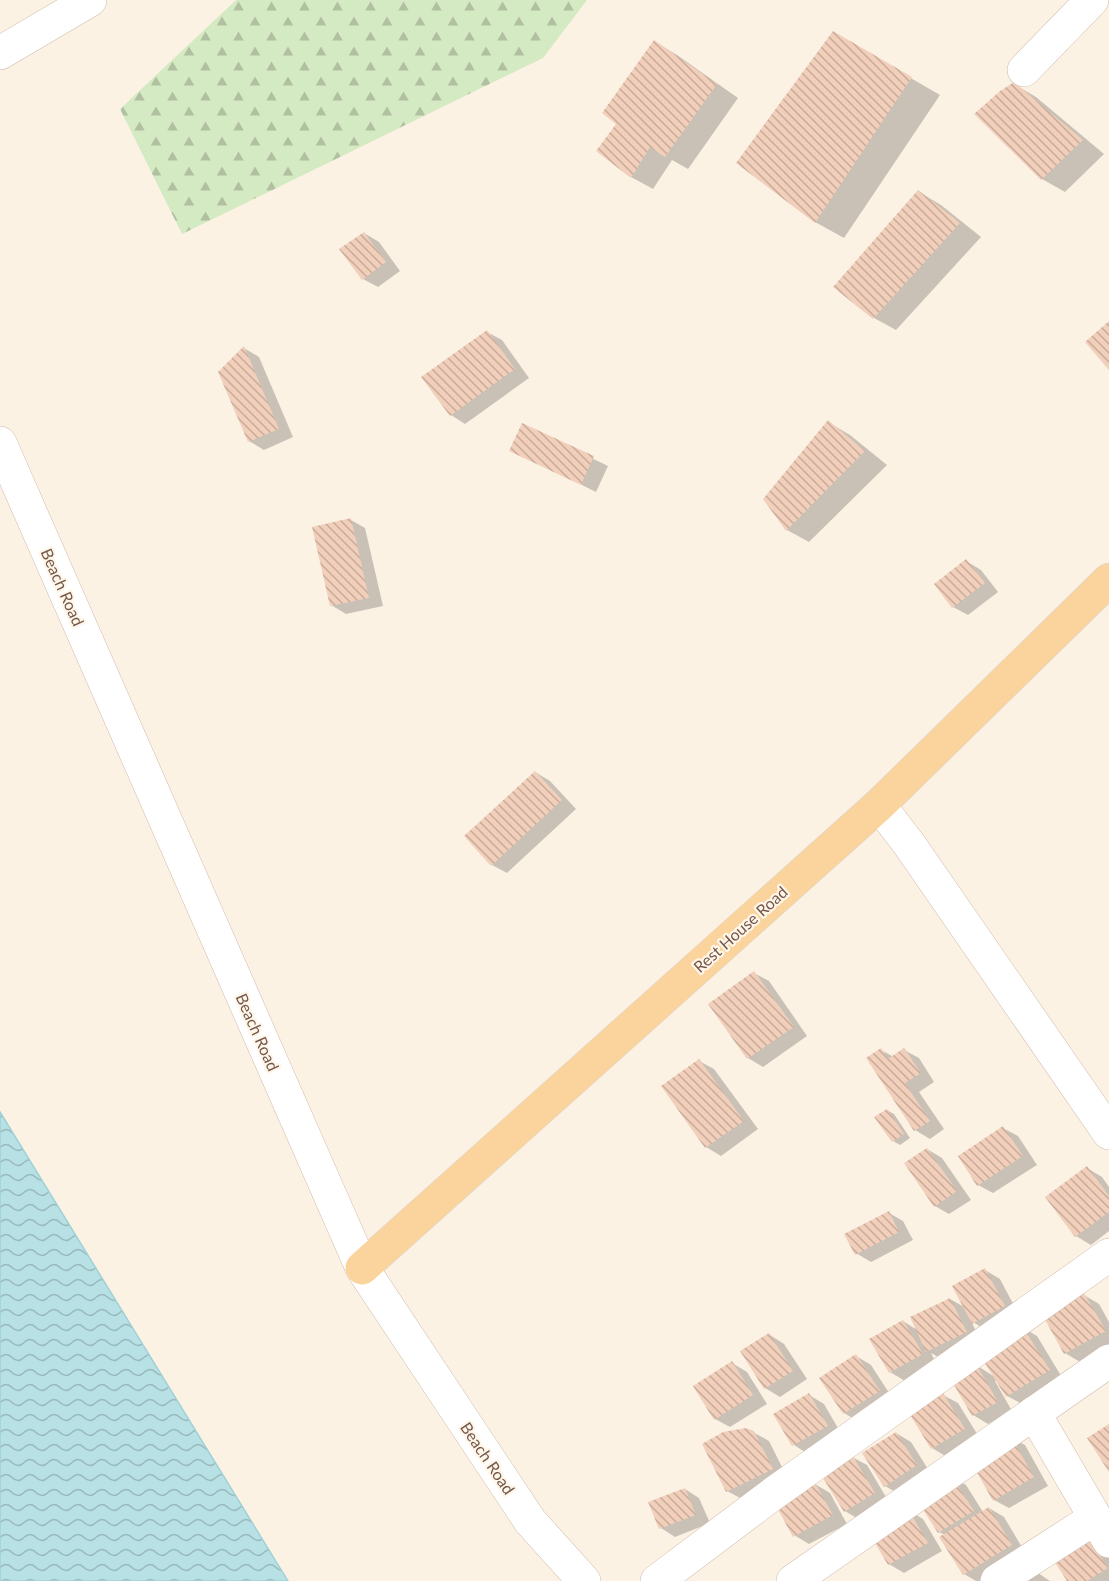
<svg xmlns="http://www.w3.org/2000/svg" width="1109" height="1581" viewBox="0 0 1109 1581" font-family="Lato,sans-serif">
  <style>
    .forest { fill: url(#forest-firs) }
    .water { fill: url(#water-waves); stroke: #9fd1d7; stroke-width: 1.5 }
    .shadow { fill: #0003 }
    .building { fill: url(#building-back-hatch) }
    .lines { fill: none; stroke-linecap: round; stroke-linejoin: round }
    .street-casing { stroke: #cfbbad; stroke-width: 34 }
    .primary-casing { stroke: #dbd3d0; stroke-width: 34 }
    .street { stroke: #fff; stroke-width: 33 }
    .primary { stroke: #fad49c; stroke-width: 33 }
    .labels { text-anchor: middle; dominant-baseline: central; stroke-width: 4.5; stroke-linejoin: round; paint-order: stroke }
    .street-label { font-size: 16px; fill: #745749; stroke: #fff6ea }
  </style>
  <defs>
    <pattern id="forest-firs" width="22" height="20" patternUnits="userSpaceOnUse" patternTransform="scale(1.5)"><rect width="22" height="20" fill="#d4eac2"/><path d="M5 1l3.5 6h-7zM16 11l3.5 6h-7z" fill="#b1c0a0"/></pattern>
    <pattern id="water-waves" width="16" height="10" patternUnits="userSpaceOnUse" patternTransform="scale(1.5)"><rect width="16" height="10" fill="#b8e1e5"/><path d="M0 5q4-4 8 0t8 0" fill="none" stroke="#9ab9bc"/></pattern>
    <pattern id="building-back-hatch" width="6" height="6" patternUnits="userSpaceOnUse" patternTransform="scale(1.5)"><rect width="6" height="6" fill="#f1cfbb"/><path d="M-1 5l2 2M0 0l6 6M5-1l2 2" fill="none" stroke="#c8ab9a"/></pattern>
  </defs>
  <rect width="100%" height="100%" fill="#fcf2e4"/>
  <path class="forest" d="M236,0H587L543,58L182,234L120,109Z"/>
  <path class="water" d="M0,1112L288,1581H0Z"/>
  <g class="shadow">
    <path d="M833,33L940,95L844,238L815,222Z"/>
    <path d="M655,42L677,55L738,98L688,169L672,160L653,189L631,177L619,124Z"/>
    <path d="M1014,84L1036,97L1104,154L1065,192L1042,179L976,114Z"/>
    <path d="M919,192L941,205L981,237L896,330L874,318Z"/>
    <path d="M364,233L379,242L400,271L378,287L363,279Z"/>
    <path d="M487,332L502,340L529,378L465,424L451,415Z"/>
    <path d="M244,348L259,357L293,437L264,450L249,441Z"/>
    <path d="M828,422L850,435L887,465L809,542L787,530L765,499Z"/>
    <path d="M523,425L608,466L596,492L511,450Z"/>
    <path d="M351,520L365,528L383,606L346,614L331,605Z"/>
    <path d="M966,561L981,570L998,592L968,615L953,607Z"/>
    <path d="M535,772L550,781L576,809L507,873L492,865Z"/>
    <path d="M754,973L769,981L807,1036L763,1067L748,1058L710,1004Z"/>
    <path d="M881,1050L894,1057L904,1050L919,1058L934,1082L919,1092L944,1129L930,1139L915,1130Z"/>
    <path d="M699,1061L714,1069L758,1129L721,1156L706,1147Z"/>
    <path d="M887,1110L894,1114L910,1138L900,1145L893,1141Z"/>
    <path d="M1003,1128L1018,1136L1037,1165L993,1193L978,1185Z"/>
    <path d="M927,1149L942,1158L971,1200L949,1214L935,1206Z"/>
    <path d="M1087,1168L1102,1177L1109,1187V1231L1091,1245L1076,1236Z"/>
    <path d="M889,1213L903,1221L913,1240L871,1262L856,1253Z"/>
    <path d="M985,1270L1000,1279L1019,1315L988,1331L971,1321L981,1341L942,1359L931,1353L936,1363L905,1381L890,1372L903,1321L917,1330L950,1299L966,1308Z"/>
    <path d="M1084,1295L1099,1304L1109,1322V1346L1080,1362L1065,1353Z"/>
    <path d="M1022,1327L1037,1336L1063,1379L1022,1404L1007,1396L997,1380L995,1381L1012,1411L988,1424L973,1415L976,1365L995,1377Z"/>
    <path d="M770,1335L784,1344L807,1379L780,1397L765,1388Z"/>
    <path d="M856,1356L871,1365L893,1399L859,1422L844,1413Z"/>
    <path d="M732,1363L747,1372L767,1404L730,1427L715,1419Z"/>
    <path d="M809,1395L824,1404L842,1435L808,1454L794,1445L775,1414Z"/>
    <path d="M943,1395L958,1403L979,1437L947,1457L932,1448Z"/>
    <path d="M753,1432L769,1441L787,1477L742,1499L727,1491Z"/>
    <path d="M896,1433L911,1442L931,1474L899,1494L885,1486Z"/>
    <path d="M1010,1437L1025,1445L1048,1486L1009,1508L994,1500Z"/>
    <path d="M852,1457L867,1465L889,1502L860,1520L845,1511Z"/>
    <path d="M951,1476L966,1485L983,1512L989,1508L1004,1517L1026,1554L981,1581H976L964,1574L945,1535L939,1532Z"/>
    <path d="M815,1484L830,1493L847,1524L809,1544L794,1535Z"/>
    <path d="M685,1489L699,1498L710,1523L675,1537L661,1528Z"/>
    <path d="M908,1510L923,1519L942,1551L904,1573L889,1564Z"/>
    <path d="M1086,1535L1109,1557V1581H1068Z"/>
    <path d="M1035,1571L1050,1581H1018Z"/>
  </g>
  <g class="building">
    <path d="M833,31L912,77L815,223L736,163Z"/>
    <path d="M654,40L717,84L665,157L650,147L631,178L596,151L616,124L602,113Z"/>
    <path d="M1014,82L1083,140L1041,180L974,114L1000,91Z"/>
    <path d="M918,190L960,223L873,319L833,287Z"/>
    <path d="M364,232L386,262L362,280L339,249Z"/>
    <path d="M1109,321V370L1085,342Z"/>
    <path d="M487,330L515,369L450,416L421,377Z"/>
    <path d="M244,346L279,429L248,442L218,372Z"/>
    <path d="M828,420L865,451L786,531L763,499Z"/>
    <path d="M522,423L594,456L581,485L509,451Z"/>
    <path d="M351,518L369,598L330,606L312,527Z"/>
    <path d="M966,559L985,583L952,608L934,584Z"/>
    <path d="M535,771L562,800L491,866L464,836Z"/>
    <path d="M754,971L794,1027L747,1059L708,1004Z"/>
    <path d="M881,1048L888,1059L904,1048L921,1073L905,1083L930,1121L914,1131L866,1058Z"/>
    <path d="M699,1059L744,1121L705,1148L661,1086Z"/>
    <path d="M887,1109L904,1134L892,1142L874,1117Z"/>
    <path d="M1003,1126L1023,1156L977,1186L958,1156Z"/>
    <path d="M927,1148L957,1191L934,1207L904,1163Z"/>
    <path d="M1087,1166L1109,1196V1212L1075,1237L1045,1197Z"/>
    <path d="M889,1211L899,1232L855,1255L844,1234Z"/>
    <path d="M985,1268L1005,1306L972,1324L952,1286Z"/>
    <path d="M1084,1293L1106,1331L1064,1354L1043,1316Z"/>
    <path d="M950,1298L967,1332L926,1352L910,1317Z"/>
    <path d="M903,1320L923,1354L889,1373L869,1339Z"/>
    <path d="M1022,1326L1050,1370L1006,1397L978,1352Z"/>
    <path d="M769,1333L793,1371L764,1389L740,1351Z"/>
    <path d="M856,1354L880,1391L843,1414L819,1378Z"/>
    <path d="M732,1361L753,1395L714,1420L693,1386Z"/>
    <path d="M976,1364L998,1402L972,1416L950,1378Z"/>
    <path d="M809,1393L828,1426L792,1446L773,1414Z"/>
    <path d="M943,1393L965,1429L931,1449L909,1413Z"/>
    <path d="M1109,1424V1472L1087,1438Z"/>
    <path d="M746,1428L754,1431L773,1469L726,1492L702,1444L723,1432Z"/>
    <path d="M896,1432L917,1465L884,1487L862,1453Z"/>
    <path d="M1010,1435L1034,1477L993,1501L969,1458Z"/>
    <path d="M852,1455L875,1493L844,1512L820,1473Z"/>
    <path d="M951,1475L974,1511L938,1533L915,1497Z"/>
    <path d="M815,1483L833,1515L793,1537L775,1504Z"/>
    <path d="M685,1488L696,1515L659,1529L648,1502Z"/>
    <path d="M989,1507L1012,1545L963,1575L939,1537Z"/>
    <path d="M908,1509L928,1543L888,1565L868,1531Z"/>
    <path d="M1086,1534L1108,1568L1087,1581H1067L1051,1556Z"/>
  </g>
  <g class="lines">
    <g class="street-casing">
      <g id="street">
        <path d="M0,53L90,0"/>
        <path d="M1024,70L1092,0"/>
        <path d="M0,443L362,1268L530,1521L584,1581"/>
        <path d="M879,805L909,844L1109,1133"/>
        <path d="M1034,1413L1109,1541"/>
        <path d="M657,1581L774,1493L1109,1255"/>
        <path d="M793,1581L1109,1361"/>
        <path d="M997,1581L1095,1518"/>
      </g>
    </g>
    <g class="primary-casing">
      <path id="primary" d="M362,1268L879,805L1109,580"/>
    </g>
    <use href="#street" class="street"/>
    <use href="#primary" class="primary"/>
  </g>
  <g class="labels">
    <g class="street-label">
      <text transform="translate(63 587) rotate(66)">Beach Road</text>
      <text transform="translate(740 929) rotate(-42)">Rest House Road</text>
      <text transform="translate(258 1032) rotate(66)">Beach Road</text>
      <text transform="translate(488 1458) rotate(56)">Beach Road</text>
    </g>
  </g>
</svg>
